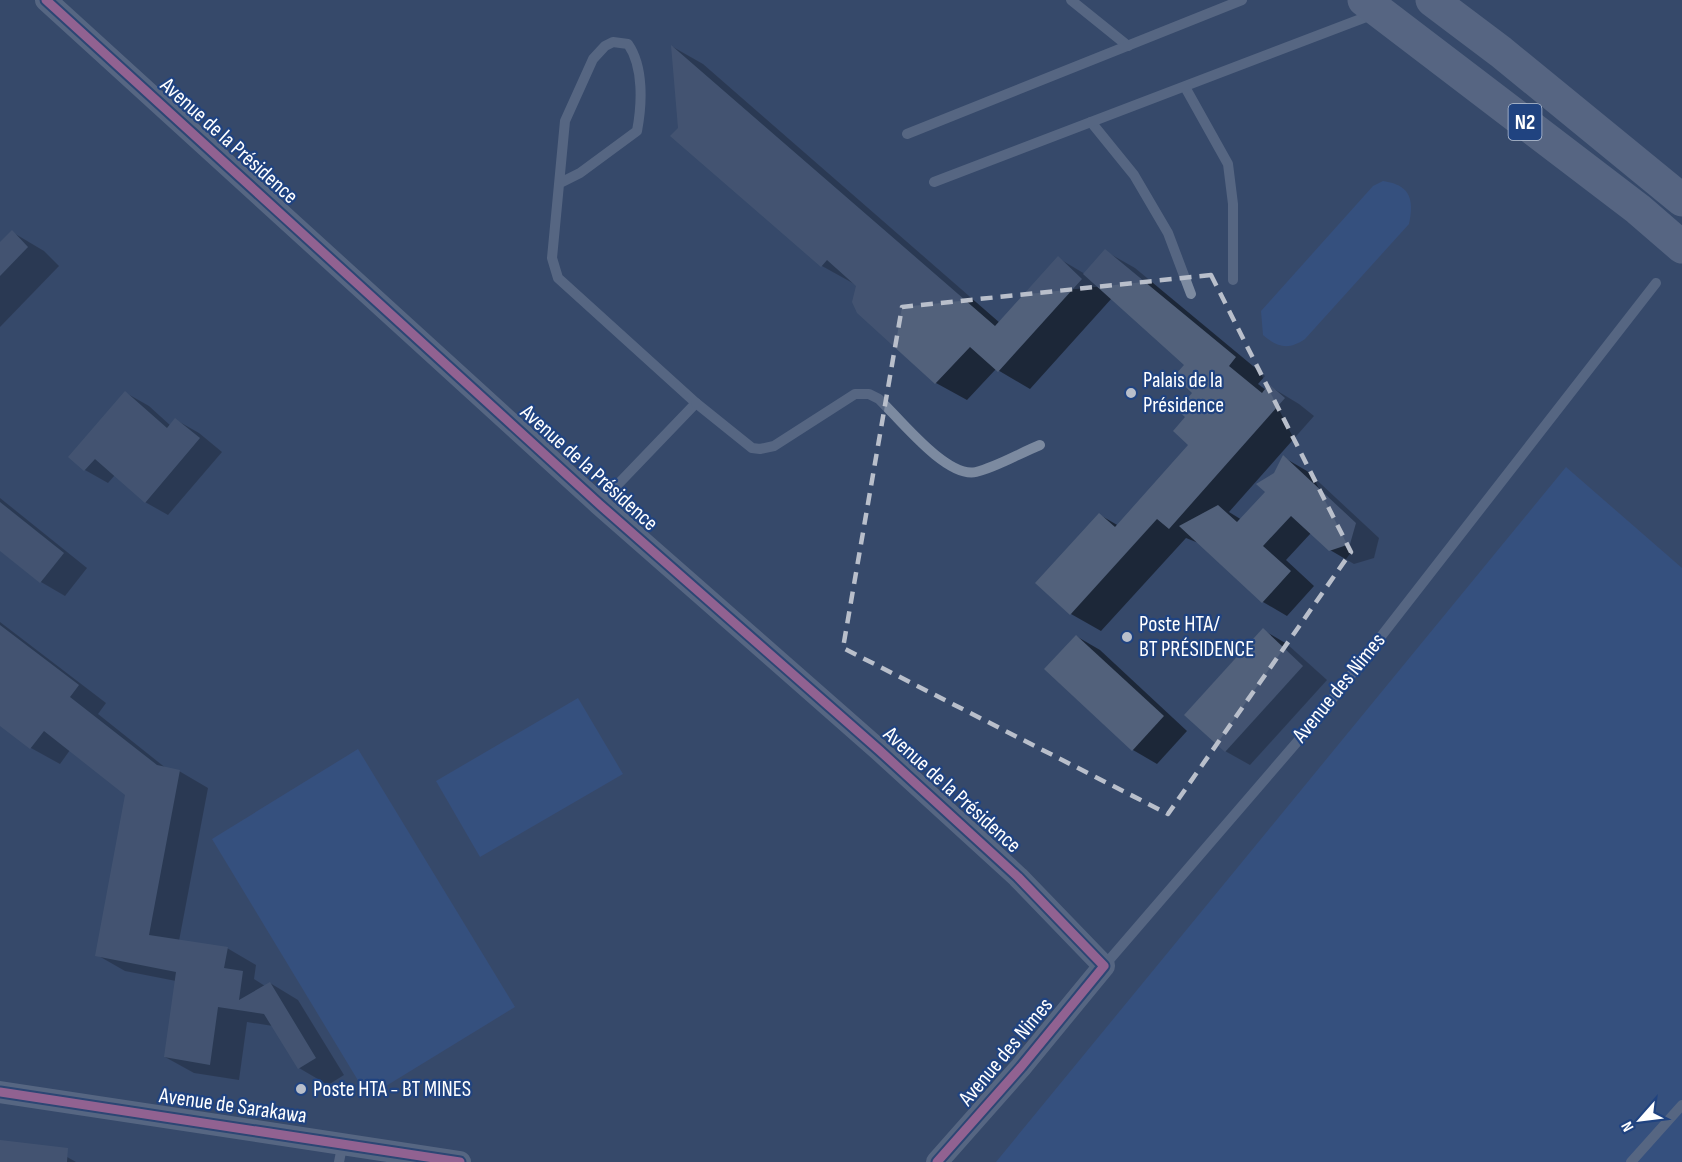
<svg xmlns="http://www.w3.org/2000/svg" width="1682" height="1162" viewBox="0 0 1682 1162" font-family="'Sofia Sans Condensed',sans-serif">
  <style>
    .green { fill: #345997 }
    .shadow { fill: #0007 }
    .building { fill: #52617b }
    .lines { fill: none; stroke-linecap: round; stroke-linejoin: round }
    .service { stroke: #7c8aa0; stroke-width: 10 }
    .minor { stroke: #7c8aa0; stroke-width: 22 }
    .trunk { stroke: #7c889f; stroke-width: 33 }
    .cycleway-casing { stroke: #204380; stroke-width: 13 }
    .cycleway { stroke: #ff80c0; stroke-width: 9 }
    .marked { fill: none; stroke: #b9bfcb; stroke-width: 4.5; stroke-dasharray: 12 8; stroke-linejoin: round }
    .poi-dot { fill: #b9bfcb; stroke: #204380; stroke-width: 2 }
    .labels { text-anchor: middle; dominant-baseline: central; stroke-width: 4.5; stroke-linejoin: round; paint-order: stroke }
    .shield { fill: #204380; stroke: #bcc7d9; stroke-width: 1.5 }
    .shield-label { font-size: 21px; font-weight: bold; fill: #fff }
    .street-label { font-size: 22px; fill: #fff; stroke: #204380 }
    .poi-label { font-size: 22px; fill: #fff; stroke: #204380; text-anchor: start }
  </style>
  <rect width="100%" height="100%" fill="#36496a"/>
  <g class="green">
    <path d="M1383,181C1411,185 1414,200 1409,224L1305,339C1289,350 1278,348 1263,335L1261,311L1373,186Z"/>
    <path d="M1566,467L1682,568V1162H996Z"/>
    <path d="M578,698L623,774L480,857L436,781Z"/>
    <path d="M358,749L515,1007L368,1097L212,839Z"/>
  </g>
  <g class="shadow">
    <path d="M673,47L703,64L1000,323L1058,258L1085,274L1105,251L1135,268L1265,376L1258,384L1266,390L1269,386L1299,404L1314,416L1229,512L1242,520L1267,492L1283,457L1307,471L1379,538L1374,558L1354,564L1330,550L1311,533L1286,560L1314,586L1287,616L1263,602L1201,544L1186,538L1101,631L1071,614L1100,515L1119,526L1190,445L1187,417L1194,393L1186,365L1112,298L1030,389L996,369L967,400L936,383L858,286L822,266L672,136L679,129Z"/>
    <path d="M12,232L44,251L59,266L0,327V245Z"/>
    <path d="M126,393L149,406L171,426L176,420L199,433L222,452L168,515L145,502L115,475L108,483L85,470L70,457Z"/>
    <path d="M0,498L87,568L65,596L41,582L0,549Z"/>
    <path d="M0,622L106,703L98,714L167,769L179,771L208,788L179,941L227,948L256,965L254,979L265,986L270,983L298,1000L344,1075L328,1085L299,1068L273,1026L247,1022L239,1080L194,1073L165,1057L176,981L125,971L97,955L127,795L70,750L60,764L31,748L0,724Z"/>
    <path d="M1263,630L1287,644L1327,680L1250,765L1225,751Z"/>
    <path d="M1076,636L1100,650L1187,731L1157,764L1133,750L1046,669Z"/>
    <path d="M0,1141L51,1148L76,1162H0Z"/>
  </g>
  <g class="building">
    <path d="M671,45L995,326L1058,256L1082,279L998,372L970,347L935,384L857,313L852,302L856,286L827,260L821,267L670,136L678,128Z"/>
    <path d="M12,230L28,247L0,276V242Z"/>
    <path d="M1105,249L1236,357L1229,366L1262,393L1269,384L1285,398L1169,529L1157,519L1070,615L1035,583L1099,513L1115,527L1188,445L1173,431L1185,417L1177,410L1192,393L1174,376L1184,365L1083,274Z"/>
    <path d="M125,391L167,428L175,418L200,438L145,503L95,459L84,471L68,457Z"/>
    <path d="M1283,455L1356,523L1350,544L1329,551L1291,516L1263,546L1291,571L1262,603L1179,526L1218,505L1237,522L1265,492L1256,484L1274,473Z"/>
    <path d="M0,502L64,553L40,583L0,551Z"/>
    <path d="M0,625L79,685L70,697L157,765L180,770L149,935L228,947L224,968L243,971L239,1000L270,982L316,1058L298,1069L264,1014L218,1007L210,1065L164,1057L176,972L95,956L125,795L44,731L30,749L0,726Z"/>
    <path d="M1263,628L1303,666L1225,752L1184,715Z"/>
    <path d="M1076,635L1164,716L1132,751L1044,669Z"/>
    <path d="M0,1140L68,1148L67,1162H0Z"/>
  </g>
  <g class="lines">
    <g class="service">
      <path d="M1071,0L1128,46"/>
      <path d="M1185,87L1228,164L1233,204V280"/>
      <path d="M1091,122L1134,175L1168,233L1191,294"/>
      <path d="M907,134L1242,0"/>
      <path d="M934,182L1374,14"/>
      <path d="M560,183L580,173L637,131C642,105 644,67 628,44L613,42L605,46L593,59L565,121L552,258L558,278L696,403L599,504"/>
      <path d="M696,403L752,448L760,449L774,446L855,394H869L879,399C899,418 947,479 976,472C997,467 1020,453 1040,445"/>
      <path d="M1104,966L1316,720L1656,283"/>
      <path d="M339,1162L343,1142"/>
      <path d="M1631,1162L1682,1105"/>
    </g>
    <g class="minor">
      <path d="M46,0L599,504L879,750L1018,877L1104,966L1021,1067L937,1162"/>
      <path d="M0,1092L460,1162"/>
    </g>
    <g class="trunk">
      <path d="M1364,0L1638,209L1682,247"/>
      <path d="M1432,0L1501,52L1682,200"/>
    </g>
    <g class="cycleway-casing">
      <g id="cycleway">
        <path d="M46,0L599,504L879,750L1018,877L1104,966L1021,1067L937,1162"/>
        <path d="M0,1092L460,1162"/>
      </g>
    </g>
    <use href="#cycleway" class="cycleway"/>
  </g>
  <path d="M0 0H1682V1162H0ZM1211,275L1351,552L1168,814L843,648L902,307Z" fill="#36496a" fill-opacity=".55" fill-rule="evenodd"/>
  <path class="marked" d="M1211,275L1351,552L1168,814L843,648L902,307Z"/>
  <g class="poi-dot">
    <circle cx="1131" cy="393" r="6"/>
    <circle cx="1127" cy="637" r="6"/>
    <circle cx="301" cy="1089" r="6"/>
  </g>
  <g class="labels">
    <rect class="shield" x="1508.5" y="104" width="33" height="36" rx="4.5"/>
    <g class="shield-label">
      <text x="1525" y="122">N2</text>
    </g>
    <g class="street-label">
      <text transform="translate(229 141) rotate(42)">Avenue de la Présidence</text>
      <text transform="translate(589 468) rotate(42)">Avenue de la Présidence</text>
      <text transform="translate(1339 688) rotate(-51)">Avenue des Nimes</text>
      <text transform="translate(952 790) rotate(42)">Avenue de la Présidence</text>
      <text transform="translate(1006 1052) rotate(-50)">Avenue des Nimes</text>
      <text transform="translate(233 1106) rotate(8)">Avenue de Sarakawa</text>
    </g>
    <g class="poi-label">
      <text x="1143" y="380">Palais de la<tspan x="1143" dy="25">Présidence</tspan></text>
      <text x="1139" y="624">Poste HTA/<tspan x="1139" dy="25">BT PRÉSIDENCE</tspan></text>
      <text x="313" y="1089">Poste HTA - BT MINES</text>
    </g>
  </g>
  <g transform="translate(1640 1120) rotate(242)" stroke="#204380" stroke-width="4.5" paint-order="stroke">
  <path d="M0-4.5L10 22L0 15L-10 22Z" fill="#ffffff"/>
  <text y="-9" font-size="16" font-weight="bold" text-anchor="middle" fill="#ffffff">N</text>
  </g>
</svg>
